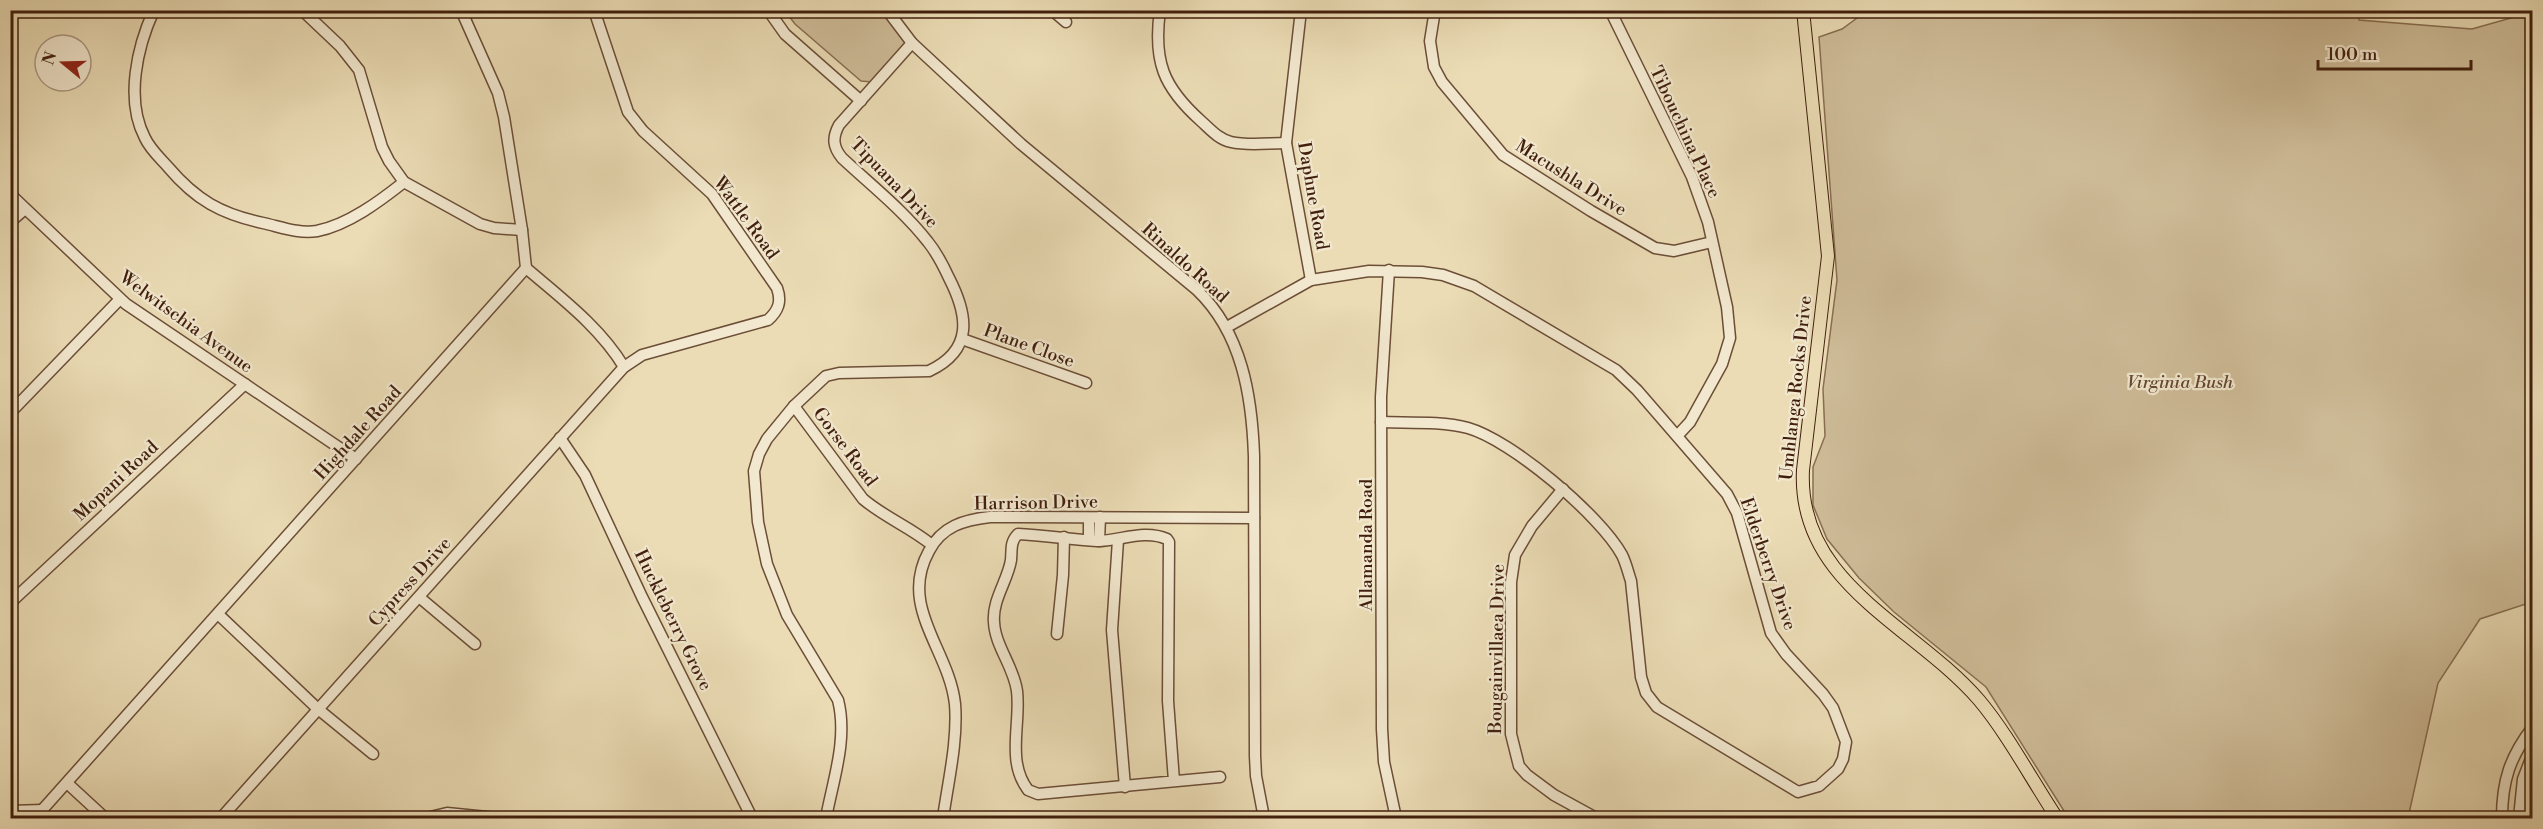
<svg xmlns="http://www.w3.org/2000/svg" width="2543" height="829" viewBox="0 0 2543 829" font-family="'Libre Bodoni',serif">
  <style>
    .green { fill: #cebc98; stroke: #886e52; stroke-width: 1.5 }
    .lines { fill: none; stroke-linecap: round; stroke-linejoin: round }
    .minor-casing { stroke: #6c4e37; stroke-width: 13 }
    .major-casing { stroke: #411f0d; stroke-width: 14 }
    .minor { stroke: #f2e8cf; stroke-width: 10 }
    .major { stroke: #ebdcb5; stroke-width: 12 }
    .labels { text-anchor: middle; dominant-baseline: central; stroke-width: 4.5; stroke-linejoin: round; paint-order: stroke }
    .street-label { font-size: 18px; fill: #411f0d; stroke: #f2e8cf }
    .park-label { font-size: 18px; font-style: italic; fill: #644630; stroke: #f2e8cf }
  </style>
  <rect width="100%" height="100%" fill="#ebdcb5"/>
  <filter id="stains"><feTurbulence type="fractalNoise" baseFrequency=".00333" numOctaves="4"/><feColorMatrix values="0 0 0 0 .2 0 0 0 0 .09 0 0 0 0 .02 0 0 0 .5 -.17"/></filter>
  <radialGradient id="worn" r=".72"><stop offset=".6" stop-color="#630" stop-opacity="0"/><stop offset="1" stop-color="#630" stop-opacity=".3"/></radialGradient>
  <g class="green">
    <path d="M1868,10H2359V20L2472,29L2532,12V602L2480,619L2438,683L2408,818H2071L2064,811L1986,687L1894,612L1859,578L1827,539L1813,505V467L1825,436L1823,389L1837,280L1819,37L1842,29Z"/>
    <path d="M785,11H887L913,40L872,82L861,81L795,24Z"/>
  </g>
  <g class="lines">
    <g class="minor-casing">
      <g id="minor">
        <path d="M154,10C137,47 125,100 145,138C150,149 160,158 168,167C196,200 221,214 263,223C281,227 299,234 317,231C348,225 380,201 404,182"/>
        <path d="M302,10L340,46L359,70L382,147L389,161L404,182L480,224L494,228L522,230"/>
        <path d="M768,10L785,34L861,101"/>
        <path d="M887,10L912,43L1021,144L1197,290C1242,333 1252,396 1254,456L1255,756L1256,776L1264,818"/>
        <path d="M1052,10L1066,22"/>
        <path d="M1160,10C1153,61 1163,87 1201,121C1210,129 1218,139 1231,142C1248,146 1268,143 1286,143"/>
        <path d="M1301,10L1286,143L1311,280"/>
        <path d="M1435,10L1430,41L1434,67L1442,82L1503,155L1591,211L1655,248L1674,251L1712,242"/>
        <path d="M1610,10L1692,177L1708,222L1727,307L1730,338L1722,364L1690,422L1678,435"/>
        <path d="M10,194L126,304L356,459"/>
        <path d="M10,222L25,209"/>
        <path d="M526,268C561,298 600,327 624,367"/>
        <path d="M1389,270L1381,397L1382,729L1384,762L1396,818"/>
        <path d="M1227,327L1311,280L1369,271L1422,272L1443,275L1474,286L1616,370L1637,390L1727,494L1737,513L1771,633L1786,654L1823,694L1833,708L1846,742L1843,759L1838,769L1819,786L1798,792L1657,707L1646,693L1641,677L1631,581C1628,572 1626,563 1622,555C1600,515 1511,440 1468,428C1441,421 1409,423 1381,422"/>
        <path d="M962,339L1086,383"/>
        <path d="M794,406L863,499C884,517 910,527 932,545"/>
        <path d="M10,413L120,299"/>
        <path d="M560,438L585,475L642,597L752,818"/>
        <path d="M1563,489L1532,526L1515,555L1511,582V734L1519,766L1527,775L1554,795L1596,818"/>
        <path d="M1089,540V518"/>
        <path d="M1118,540L1112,630L1125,787"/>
        <path d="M1099,541L1100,517"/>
        <path d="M419,597L475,644"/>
        <path d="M10,603L245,384"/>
        <path d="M218,614L318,709L373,754"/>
        <path d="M1057,634L1063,575L1064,537"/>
        <path d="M1174,781L1168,701L1169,542L1167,539C1144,529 1120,541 1097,541C1071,540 1045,535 1018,534C1010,542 1012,549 1011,560C1008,580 992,600 994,622C995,646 1014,667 1017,691C1021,724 1006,761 1028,790L1038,794L1220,777"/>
        <path d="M67,783L105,818"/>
        <path d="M10,811L43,810"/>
        <path d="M35,818L526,268L522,230L504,117L498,93L461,10"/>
        <path d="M221,818L624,367L642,355L768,320C778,311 782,302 777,288L712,194L643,131L628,112L594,10"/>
        <path d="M426,818L447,813L497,818"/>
        <path d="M826,818C833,780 848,739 838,700L787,615L767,564L758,522L754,471L759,454L767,439L794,406L826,376L839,373L929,371C974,350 968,315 949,278C943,265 937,253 928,242C904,211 871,185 842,158C833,147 832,138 839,125L912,43"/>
        <path d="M943,818C948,782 958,741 955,704C949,649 898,607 929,551C942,526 964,520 990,517L1254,518"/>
        <path d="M2502,818C2502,781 2510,757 2532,728"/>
        <path d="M2519,818L2523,779L2532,756"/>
      </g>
    </g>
    <g class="major-casing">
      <path id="major" d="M1803,10L1828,256L1803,470C1797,584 1914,625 1979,700C2007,733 2033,782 2057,818"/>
    </g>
    <use href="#minor" class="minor"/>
    <use href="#major" class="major"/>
  </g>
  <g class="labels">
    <g class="street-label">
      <text transform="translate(1685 132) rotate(65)">Tibouchina Place</text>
      <text transform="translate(1571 178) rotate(32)">Macushla Drive</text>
      <text transform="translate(894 183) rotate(46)">Tipuana Drive</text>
      <text transform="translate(1313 196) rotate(80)">Daphne Road</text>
      <text transform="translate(746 218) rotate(54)">Wattle Road</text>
      <text transform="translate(1185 263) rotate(42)">Rinaldo Road</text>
      <text transform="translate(186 322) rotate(36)">Welwitschia Avenue</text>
      <text transform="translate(1029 346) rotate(20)">Plane Close</text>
      <text transform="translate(1796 388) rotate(-84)">Umhlanga Rocks Drive</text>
      <text transform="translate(358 433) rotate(-48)">Highdale Road</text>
      <text transform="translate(845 447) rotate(53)">Gorse Road</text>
      <text transform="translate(116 481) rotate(-43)">Mopani Road</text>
      <text transform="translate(1036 503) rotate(-1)">Harrison Drive</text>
      <text transform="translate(1366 545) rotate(-90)">Allamanda Road</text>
      <text transform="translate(1768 564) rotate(71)">Elderberry Drive</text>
      <text transform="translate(410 582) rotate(-48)">Cypress Drive</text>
      <text transform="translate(673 620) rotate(64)">Huckleberry Grove</text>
      <text transform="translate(1497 649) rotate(-89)">Bougainvillaea Drive</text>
    </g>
    <g class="park-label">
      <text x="2180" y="382">Virginia Bush</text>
    </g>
  </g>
  <rect width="2543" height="829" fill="none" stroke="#ebdcb5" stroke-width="36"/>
  <rect x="12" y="12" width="2519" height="805" fill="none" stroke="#411f0d" stroke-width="3"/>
  <rect x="18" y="18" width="2507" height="793" fill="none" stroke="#411f0d" stroke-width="1.5"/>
  <g transform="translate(63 63) rotate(289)"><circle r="28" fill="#f2e8cf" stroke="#ab9881" stroke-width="1.5"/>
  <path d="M0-4.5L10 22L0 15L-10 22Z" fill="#8f2418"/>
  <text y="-9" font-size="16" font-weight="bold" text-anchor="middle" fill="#411f0d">N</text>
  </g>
  <path d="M2318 60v9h153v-9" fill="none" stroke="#411f0d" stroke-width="3"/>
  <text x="2327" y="60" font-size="18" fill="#411f0d" stroke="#f2e8cf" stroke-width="4.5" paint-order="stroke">100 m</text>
  <rect width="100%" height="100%" filter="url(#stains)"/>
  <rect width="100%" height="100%" fill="url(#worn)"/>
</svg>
